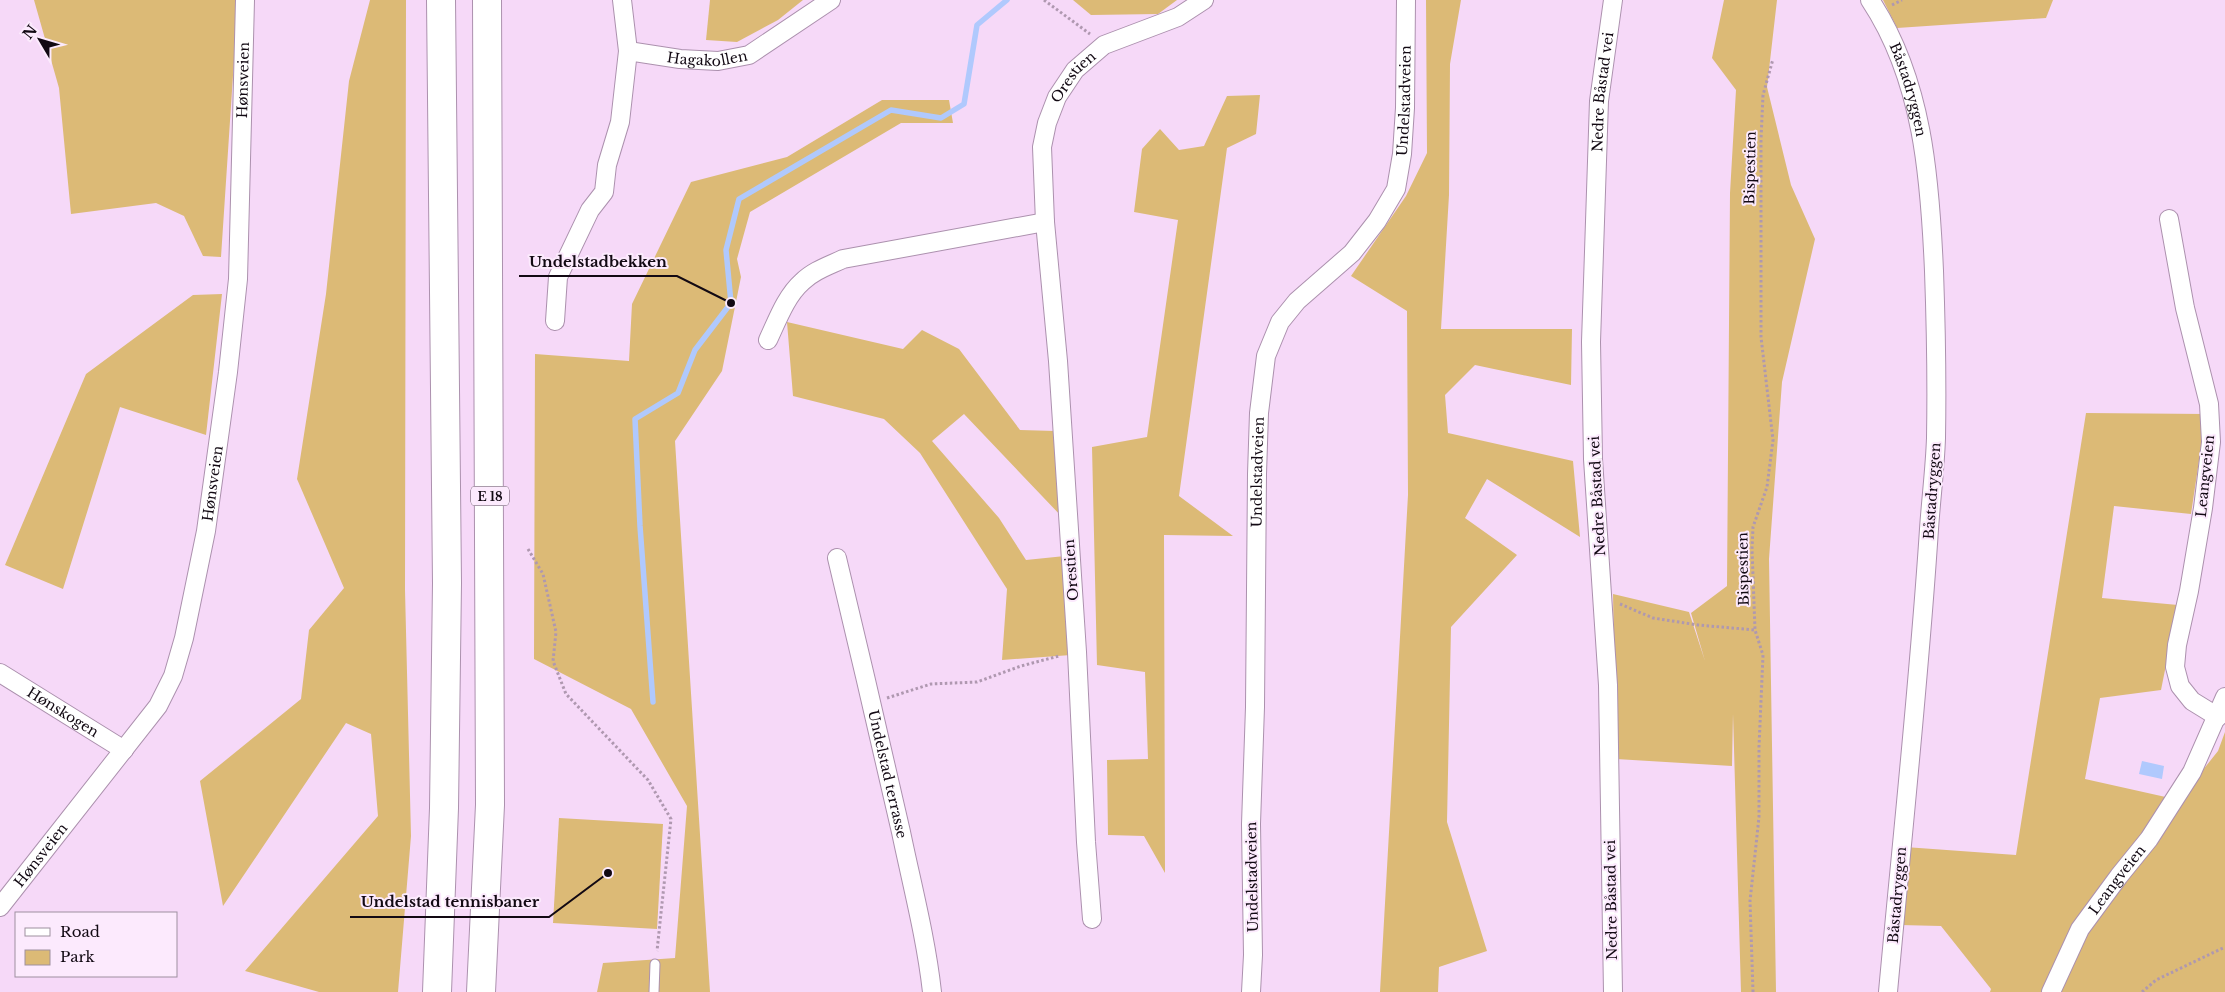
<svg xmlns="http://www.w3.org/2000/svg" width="2225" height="992" viewBox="0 0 2225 992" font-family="'Libre Baskerville',serif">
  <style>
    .green { fill: #dcba76 }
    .water { fill: #b0c9fd }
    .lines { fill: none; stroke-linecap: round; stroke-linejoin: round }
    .stream { stroke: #b0c9fd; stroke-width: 5.5 }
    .service-casing { stroke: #ac91ae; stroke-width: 11 }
    .minor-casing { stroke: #ac91ae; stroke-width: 20 }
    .motorway-casing { stroke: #ac91ae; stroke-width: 30 }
    .path { stroke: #af98b0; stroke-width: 3; stroke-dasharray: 2.5 2.5; stroke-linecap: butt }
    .service { stroke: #fff; stroke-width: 9 }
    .minor { stroke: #fff; stroke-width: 18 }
    .motorway { stroke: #fff; stroke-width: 28 }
    .labels { text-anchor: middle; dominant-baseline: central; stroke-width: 4; stroke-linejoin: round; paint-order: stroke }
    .shield { fill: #fceafd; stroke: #584c59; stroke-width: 1 }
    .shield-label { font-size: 12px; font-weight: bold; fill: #120913 }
    .street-label { font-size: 14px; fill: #120913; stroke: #fceafd }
    .leader { fill: none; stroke: #120913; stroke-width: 2 }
    .callout-dot { fill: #120913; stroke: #fceafd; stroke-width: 2 }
    .callout-label { font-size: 15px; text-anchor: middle; font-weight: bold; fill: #120913; stroke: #fceafd; stroke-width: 4; stroke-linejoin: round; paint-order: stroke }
  </style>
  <rect width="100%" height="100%" fill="#f6d9f8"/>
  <g class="green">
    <path d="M34,0H238L221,257L203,256L184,216L156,203L71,214L59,88Z"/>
    <path d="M370,0H406L405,590L411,836L398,992H319L245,971L378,816L371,734L346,723L223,906L200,781L301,699L309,630L344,588L297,479L326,294L349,81Z"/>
    <path d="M710,0H803L778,20L737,42L706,40Z"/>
    <path d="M1073,0H1177L1158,14L1091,15Z"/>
    <path d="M1426,0H1461L1450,64L1449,195L1441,329H1572L1571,385L1475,365L1445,395L1448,433L1573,461L1580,537L1487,479L1465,518L1517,555L1451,627L1447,822L1487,951L1439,967L1438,992H1380L1408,495L1407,311L1351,276L1406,196L1427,153Z"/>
    <path d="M1724,0H1777L1767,87L1791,185L1815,239L1782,382L1769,559L1776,992H1741L1733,714L1732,766L1616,759L1613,594L1689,612L1705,661L1691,613L1727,586L1730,193L1736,90L1712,58Z"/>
    <path d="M1883,0H2053L2046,18L1897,28Z"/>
    <path d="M1260,95L1256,134L1227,148L1179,496L1233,536L1164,535L1165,873L1144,836L1108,835L1107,760L1148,759L1145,672L1097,665L1092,447L1147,437L1178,220L1134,212L1142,149L1160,129L1179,150L1204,146L1227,96Z"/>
    <path d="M882,100H949L953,123H901L750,212L737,259L741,277L722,371L675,441L710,992H597L603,963L675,958L687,806L631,709L534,659L535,354L629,361L632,304L691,182L787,157Z"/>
    <path d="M222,294L206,435L120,407L63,589L5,565L86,374L193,295Z"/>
    <path d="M787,322L903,349L922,330L959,349L1020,430L1055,431L1063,518L964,414L932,441L999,518L1026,560L1065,556L1071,655L1002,660L1007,589L920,453L884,419L793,396Z"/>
    <path d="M2086,413L2206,414L2191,514L2114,506L2102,598L2178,605L2161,690L2100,698L2085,779L2179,800L2218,751L2225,732V992H1990L1991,989L1941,926L1900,925L1905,847L2016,855Z"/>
    <path d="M559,818L663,824L657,929L553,923Z"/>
  </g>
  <path class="water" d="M2142,761L2164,766L2162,779L2139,774Z"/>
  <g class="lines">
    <path class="stream" d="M653,702L640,526L635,419L678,393L695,350L731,303L726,250L739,199L891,110L941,118L964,104L977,25L1007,0"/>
    <g class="service-casing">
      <path id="service" d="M654,992L655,964"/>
    </g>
    <g class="minor-casing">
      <g id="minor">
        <path id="s1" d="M1870,0C1923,80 1930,178 1934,271C1936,327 1937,383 1936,438C1935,468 1931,499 1929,529C1919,684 1902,838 1888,992"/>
        <path id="s2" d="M628,51L680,59L718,61L749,55L831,0"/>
        <path d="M2169,219L2185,308L2209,404L2211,442L2203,508L2189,591L2177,645L2175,667L2180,686L2192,701L2218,717"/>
        <path d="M555,321L558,277L590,210L604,192L607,165L620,122L628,51L622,0"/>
        <path d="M768,340C777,321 786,296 802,282C813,271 828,266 843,259L1045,222"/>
        <path id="s3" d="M837,558C859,649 880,741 901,832C912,885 926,938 932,992"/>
        <path id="s4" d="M0,673L124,750"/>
        <path id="s5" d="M0,907L158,706L173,676L184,638L206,531L228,372L238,279L245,0"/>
        <path id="s6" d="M1092,919L1086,842L1077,652L1058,361L1045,222L1042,147L1047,123L1057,97L1075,70L1104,45L1178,17L1204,0"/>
        <path id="s7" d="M1251,992L1253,955L1251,824L1255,707L1257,474L1259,413L1266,356L1280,322L1297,301L1352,253L1377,221L1396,189L1402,154L1405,108L1406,0"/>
        <path id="s8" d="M1613,992L1608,685L1593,459L1591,342L1599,101L1613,0"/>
        <path id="s9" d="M2051,992L2080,929L2119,876L2149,839L2192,772L2225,697"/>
      </g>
    </g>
    <g class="motorway-casing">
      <g id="motorway">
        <path d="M437,992L444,808L447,583L441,0"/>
        <path d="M481,992L490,805L487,0"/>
      </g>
    </g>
    <g class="path">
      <path d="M1044,0L1090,34"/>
      <path d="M1892,5L1902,0"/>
      <path d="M528,549L543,574L556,632L553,661L566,694L648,780L671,819L657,951"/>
      <path d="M1620,604L1653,618L1698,625L1755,630"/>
      <path d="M887,698L931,684L977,682L1021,666L1059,656"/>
      <path d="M1753,992L1750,901L1759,817V747L1763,655L1755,630L1752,549L1753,527L1767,487L1773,440L1761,337V139L1763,95L1773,59"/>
      <path d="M2142,992L2156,980L2225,947"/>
    </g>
    <use href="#service" class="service"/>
    <use href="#minor" class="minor"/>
    <use href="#motorway" class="motorway"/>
  </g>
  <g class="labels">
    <rect class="shield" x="471" y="486.5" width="38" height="19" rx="4"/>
    <g class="shield-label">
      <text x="490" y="496">E 18</text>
    </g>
    <g class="street-label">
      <text stroke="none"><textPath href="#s2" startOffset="80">Hagakollen</textPath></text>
      <text stroke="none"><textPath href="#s6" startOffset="852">Orestien</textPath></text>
      <text stroke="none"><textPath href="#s5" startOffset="891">Hønsveien</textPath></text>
      <text stroke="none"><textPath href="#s1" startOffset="98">Båstadryggen</textPath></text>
      <text stroke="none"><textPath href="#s8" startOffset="901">Nedre Båstad vei</textPath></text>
      <text stroke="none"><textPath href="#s7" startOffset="940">Undelstadveien</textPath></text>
      <text transform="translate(1750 168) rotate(-89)">Bispestien</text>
      <text stroke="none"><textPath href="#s7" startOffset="520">Undelstadveien</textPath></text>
      <text transform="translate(2205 476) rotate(-84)">Leangveien</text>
      <text stroke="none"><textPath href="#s5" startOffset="486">Hønsveien</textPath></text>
      <text transform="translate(1932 491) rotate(-86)">Båstadryggen</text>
      <text transform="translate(1597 496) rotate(-93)">Nedre Båstad vei</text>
      <text transform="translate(1743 569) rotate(-91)">Bispestien</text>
      <text transform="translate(1071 570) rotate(-94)">Orestien</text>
      <text stroke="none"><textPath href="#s4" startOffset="74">Hønskogen</textPath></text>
      <text stroke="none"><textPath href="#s3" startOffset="222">Undelstad terrasse</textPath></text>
      <text stroke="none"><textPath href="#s5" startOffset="66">Hønsveien</textPath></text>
      <text transform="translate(1252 877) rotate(-91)">Undelstadveien</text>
      <text stroke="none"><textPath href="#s9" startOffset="131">Leangveien</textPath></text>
      <text transform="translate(1897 895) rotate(-85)">Båstadryggen</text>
      <text transform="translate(1611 900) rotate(-91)">Nedre Båstad vei</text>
    </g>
  </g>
  <path class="leader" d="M731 303L677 276H519M608 873L549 917H350"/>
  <g class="callout-dot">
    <circle cx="731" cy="303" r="5"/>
    <circle cx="608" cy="873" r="5"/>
  </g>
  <g class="callout-label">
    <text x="598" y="267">Undelstadbekken</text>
    <text x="450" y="907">Undelstad tennisbaner</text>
  </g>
  <rect x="15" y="912" width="162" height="65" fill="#fceafd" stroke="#9e909f"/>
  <rect x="25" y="928" width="25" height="8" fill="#ffffff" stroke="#9e909f"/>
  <text x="60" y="937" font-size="15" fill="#120913">Road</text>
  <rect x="25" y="950" width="25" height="15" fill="#dcba76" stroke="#9e909f"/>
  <text x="60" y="962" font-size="15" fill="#120913">Park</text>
  <g transform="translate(40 40) rotate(308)" stroke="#fceafd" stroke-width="4" paint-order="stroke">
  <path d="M0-4L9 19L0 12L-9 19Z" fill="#120913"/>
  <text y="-8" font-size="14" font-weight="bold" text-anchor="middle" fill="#120913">N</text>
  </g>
</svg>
